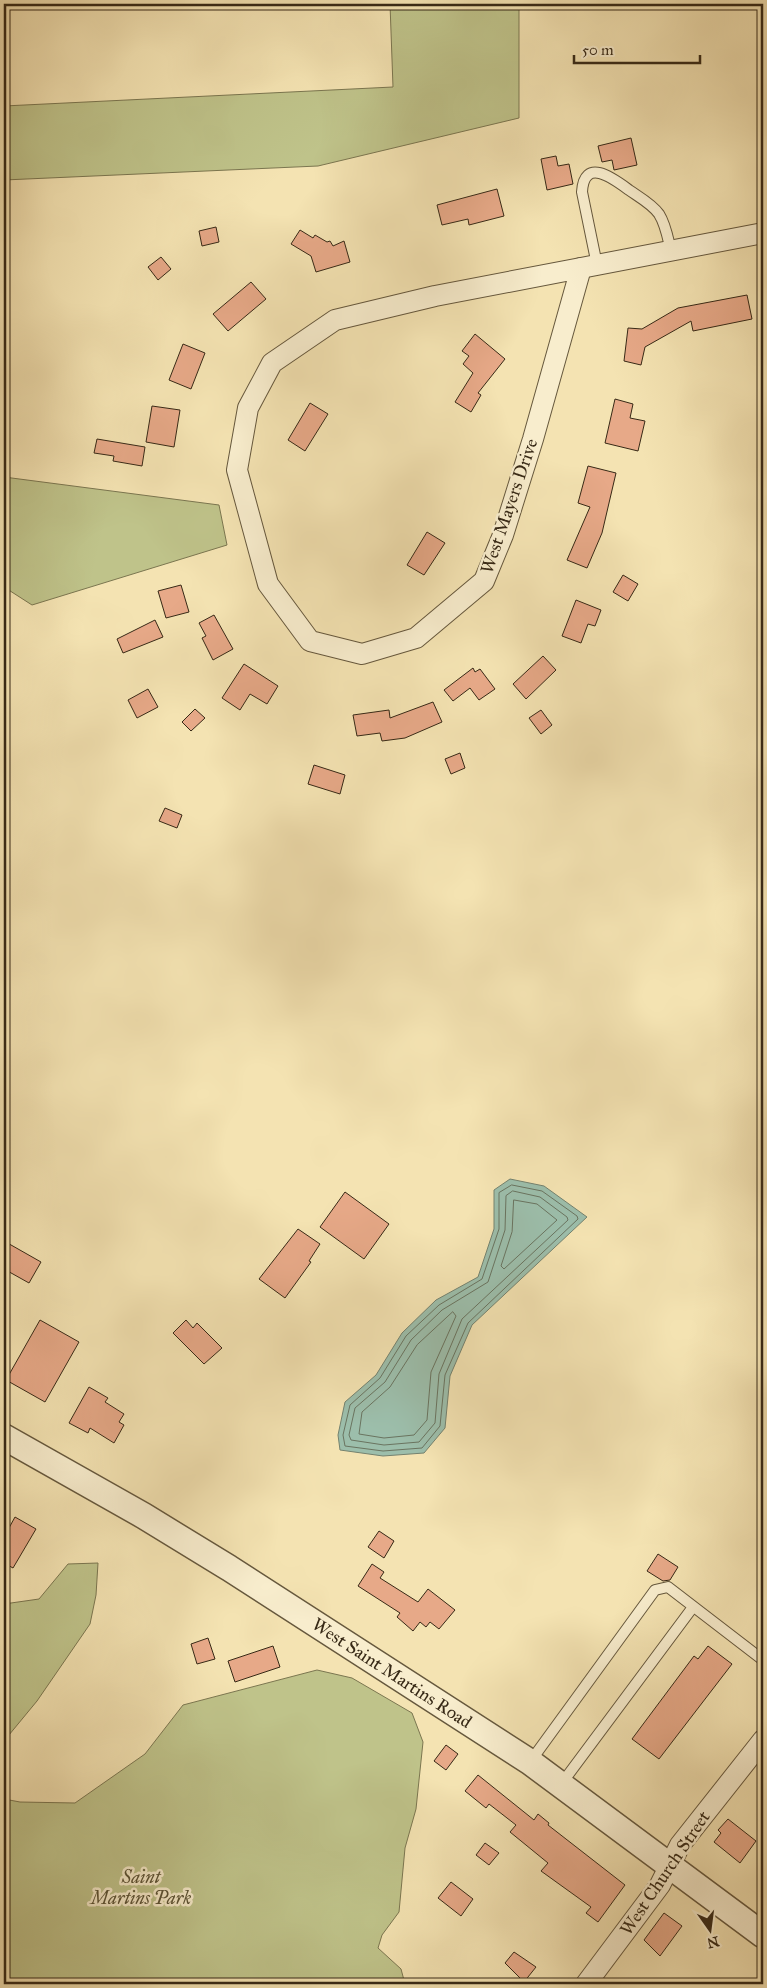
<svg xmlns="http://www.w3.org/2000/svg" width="767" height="1988" viewBox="0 0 767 1988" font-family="'IM FELL Great Primer',serif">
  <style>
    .green { fill: #bfc38a; stroke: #7b7650 }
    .water { fill: #9cbeab; stroke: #74826f }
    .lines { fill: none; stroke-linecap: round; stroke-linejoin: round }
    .shore { stroke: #6a7460; stroke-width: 1 }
    .building { fill: #e7a988; stroke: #372916 }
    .service-casing { stroke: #66583d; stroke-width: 12 }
    .minor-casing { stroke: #66583d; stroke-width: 22 }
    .tertiary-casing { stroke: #66583d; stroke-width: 28 }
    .service { stroke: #f8edcd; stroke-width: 10 }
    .minor { stroke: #f8edcd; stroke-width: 20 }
    .tertiary { stroke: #f8edcd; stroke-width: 25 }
    .labels { text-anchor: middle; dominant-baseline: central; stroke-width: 5; stroke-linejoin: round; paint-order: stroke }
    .street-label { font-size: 18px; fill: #372916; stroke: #f8edcd }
    .park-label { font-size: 18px; font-style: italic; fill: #595033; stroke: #f8edcd }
  </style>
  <rect width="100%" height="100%" fill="#f4e3b2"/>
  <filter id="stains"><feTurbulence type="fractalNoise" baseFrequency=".004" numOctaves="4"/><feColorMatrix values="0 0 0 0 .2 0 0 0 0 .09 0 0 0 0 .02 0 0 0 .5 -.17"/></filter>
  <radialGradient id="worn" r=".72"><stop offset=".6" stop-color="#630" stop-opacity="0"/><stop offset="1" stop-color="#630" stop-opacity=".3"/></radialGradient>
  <g class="green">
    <path d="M390,4H519V118L318,166L4,180V106L393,87Z"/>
    <path d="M4,477L219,505L227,545L32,605L4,587Z"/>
    <path d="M98,1563L96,1595L90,1624L37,1701L4,1741V1604L39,1599L68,1564Z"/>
    <path d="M317,1670L352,1678L412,1713L423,1742L416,1809L405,1848L399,1912L382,1935L378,1948L401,1969L405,1984H4V1799L20,1802L75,1803L145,1754L183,1705Z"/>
  </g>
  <path class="water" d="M510,1179L544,1186L587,1217L472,1325L450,1376L445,1428L424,1453L383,1456L340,1450L338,1435L345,1402L376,1375L402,1333L436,1300L478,1277L494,1229V1190Z"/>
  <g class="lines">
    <g class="shore">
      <path d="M512,1185L542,1191L577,1216L578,1219L468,1323L445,1375L440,1426L422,1448L383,1451L345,1446L343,1435L350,1405L380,1378L406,1336L439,1305L482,1279L499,1229V1193Z"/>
      <path d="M513,1191L540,1197L567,1217L568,1220L462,1319L439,1374L435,1423L419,1442L384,1445L351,1440L349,1435L355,1408L385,1382L411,1340L442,1310L488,1282L505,1230L506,1196Z"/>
      <path d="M514,1200L537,1204L557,1220L504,1269L501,1266L512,1232Z"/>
      <path d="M453,1312L456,1316L431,1372L427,1420L414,1435L384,1438L359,1434L362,1412L390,1387L417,1345Z"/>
    </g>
  </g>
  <g class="building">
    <path d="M631,138L637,165L614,170L612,160L602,162L598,146Z"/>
    <path d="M556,156L558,166L569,164L573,184L547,190L541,159Z"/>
    <path d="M497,189L504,216L469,225L468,219L442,225L437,205Z"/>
    <path d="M216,227L219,242L202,246L199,231Z"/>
    <path d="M300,230L313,238L315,235L327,242L330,241L333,246L344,241L350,262L316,272L311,256L291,244Z"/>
    <path d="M161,257L171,269L158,280L148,267Z"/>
    <path d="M251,282L266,299L228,331L213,314Z"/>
    <path d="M747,295L752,319L693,331L691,321L645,347L641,365L624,361L628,328L642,329L678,308Z"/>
    <path d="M475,334L505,359L478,393L481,395L471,412L455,402L473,373L463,364L469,356L462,351Z"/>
    <path d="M183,344L205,353L191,389L169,380Z"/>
    <path d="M615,399L633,404L630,418L645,421L638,451L605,443Z"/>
    <path d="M310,403L328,414L305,451L288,440Z"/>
    <path d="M152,406L180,410L174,447L146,442Z"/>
    <path d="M97,439L145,447L142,466L113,461L114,456L94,453Z"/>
    <path d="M588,466L616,473L602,533L587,568L567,560L590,507L578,503Z"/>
    <path d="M427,532L445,543L424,575L407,565Z"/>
    <path d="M623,575L638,584L628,601L613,592Z"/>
    <path d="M181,585L189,612L166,618L158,591Z"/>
    <path d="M576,600L601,610L595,626L588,624L581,643L562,636Z"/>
    <path d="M214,615L233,649L213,660L202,638L206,636L199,623Z"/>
    <path d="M155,620L163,637L123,653L117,639Z"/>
    <path d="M543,656L556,670L526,699L513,684Z"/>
    <path d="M244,664L278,686L267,704L250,694L240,710L222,698Z"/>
    <path d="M473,668L475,672L480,669L495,689L479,700L470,688L453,701L444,690Z"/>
    <path d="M148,689L158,707L137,718L128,700Z"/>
    <path d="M433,702L442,722L405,738L382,741L380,733L357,736L353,715L389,710L390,718Z"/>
    <path d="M195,709L205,718L191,731L182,722Z"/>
    <path d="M541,710L552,725L541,734L529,718Z"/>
    <path d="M460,753L465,768L451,774L445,759Z"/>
    <path d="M314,765L345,775L340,794L308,784Z"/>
    <path d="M165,808L182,815L177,828L159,821Z"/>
    <path d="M345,1192L389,1224L364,1259L320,1227Z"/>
    <path d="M298,1229L320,1244L309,1261L311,1262L285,1298L259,1279Z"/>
    <path d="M4,1241L41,1262L29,1283L4,1269Z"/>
    <path d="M40,1320L79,1342L45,1402L6,1380Z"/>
    <path d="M186,1320L193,1328L197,1323L222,1348L204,1364L173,1333Z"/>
    <path d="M89,1387L108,1398L105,1402L124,1414L119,1422L124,1425L114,1443L90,1428L88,1433L69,1423Z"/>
    <path d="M15,1517L36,1529L13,1568L4,1563V1537Z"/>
    <path d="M379,1531L394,1541L384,1558L368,1547Z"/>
    <path d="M658,1554L678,1567L670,1580L663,1581L647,1571Z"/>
    <path d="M372,1564L384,1572L380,1578L418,1602L428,1589L455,1610L439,1629L430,1622L426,1627L420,1622L413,1631L397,1617L400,1613L358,1586Z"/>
    <path d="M208,1638L215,1659L197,1664L191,1644Z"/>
    <path d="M273,1646L280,1667L235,1682L228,1661Z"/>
    <path d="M708,1646L732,1664L659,1759L632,1739L694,1656L698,1659Z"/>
    <path d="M446,1745L458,1754L446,1770L434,1761Z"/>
    <path d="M478,1775L534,1820L538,1814L549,1823L548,1825L625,1885L598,1922L586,1913L591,1907L541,1871L548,1863L510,1832L516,1825L489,1804L486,1808L465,1791Z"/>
    <path d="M728,1819L756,1841L740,1863L714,1842L721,1833L718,1830Z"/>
    <path d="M485,1843L499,1853L489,1865L476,1855Z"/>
    <path d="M451,1882L473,1899L461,1916L438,1898Z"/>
    <path d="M664,1913L682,1926L660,1956L644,1940Z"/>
    <path d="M514,1952L536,1967L524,1982L505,1963Z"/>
  </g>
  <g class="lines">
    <g class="service-casing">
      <g id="service">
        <path d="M597,265L582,192C584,156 614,179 629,190C639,197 652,204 659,214C666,225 668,239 671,251"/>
        <path d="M530,1762L655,1590L668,1587L763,1660"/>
        <path d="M562,1783L693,1607"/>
      </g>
    </g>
    <g class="minor-casing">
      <g id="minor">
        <path d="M581,268L533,439L503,535L484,581L416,638L362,654L310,641L268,584L237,470L248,408L272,363L335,320L435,296Z"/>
        <path d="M581,268L763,233"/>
        <path d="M586,1984L660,1885L680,1845L763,1740"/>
      </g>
    </g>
    <g class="tertiary-casing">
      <path id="tertiary" d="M4,1437L144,1516L229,1568L530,1762L763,1935"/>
    </g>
    <use href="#service" class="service"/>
    <use href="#minor" class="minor"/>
    <use href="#tertiary" class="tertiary"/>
  </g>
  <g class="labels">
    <g class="street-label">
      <text transform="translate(509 506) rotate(-71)">West Mayers Drive</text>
      <text transform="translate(392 1673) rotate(33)">West Saint Martins Road</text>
      <text transform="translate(665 1873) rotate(-56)">West Church Street</text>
    </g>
    <g class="park-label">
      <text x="141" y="1877">Saint<tspan x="141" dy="21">Martins Park</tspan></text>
    </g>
  </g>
  <rect width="767" height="1988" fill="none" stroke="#f4e3b2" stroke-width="20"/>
  <rect x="5" y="5" width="757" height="1978" fill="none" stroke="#372916" stroke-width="2.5"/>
  <rect x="10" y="10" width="747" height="1968" fill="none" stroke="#372916"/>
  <g transform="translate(710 1930) rotate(166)" stroke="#f8edcd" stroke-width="4" paint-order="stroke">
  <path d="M0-4L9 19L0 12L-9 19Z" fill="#372916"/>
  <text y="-8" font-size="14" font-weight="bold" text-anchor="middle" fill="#372916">N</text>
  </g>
  <path d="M574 55v8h126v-8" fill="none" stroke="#372916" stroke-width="2.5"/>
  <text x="582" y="55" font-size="15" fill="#372916" stroke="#f8edcd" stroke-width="4" paint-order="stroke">50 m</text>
  <rect width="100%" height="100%" filter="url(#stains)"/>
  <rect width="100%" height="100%" fill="url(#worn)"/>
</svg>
